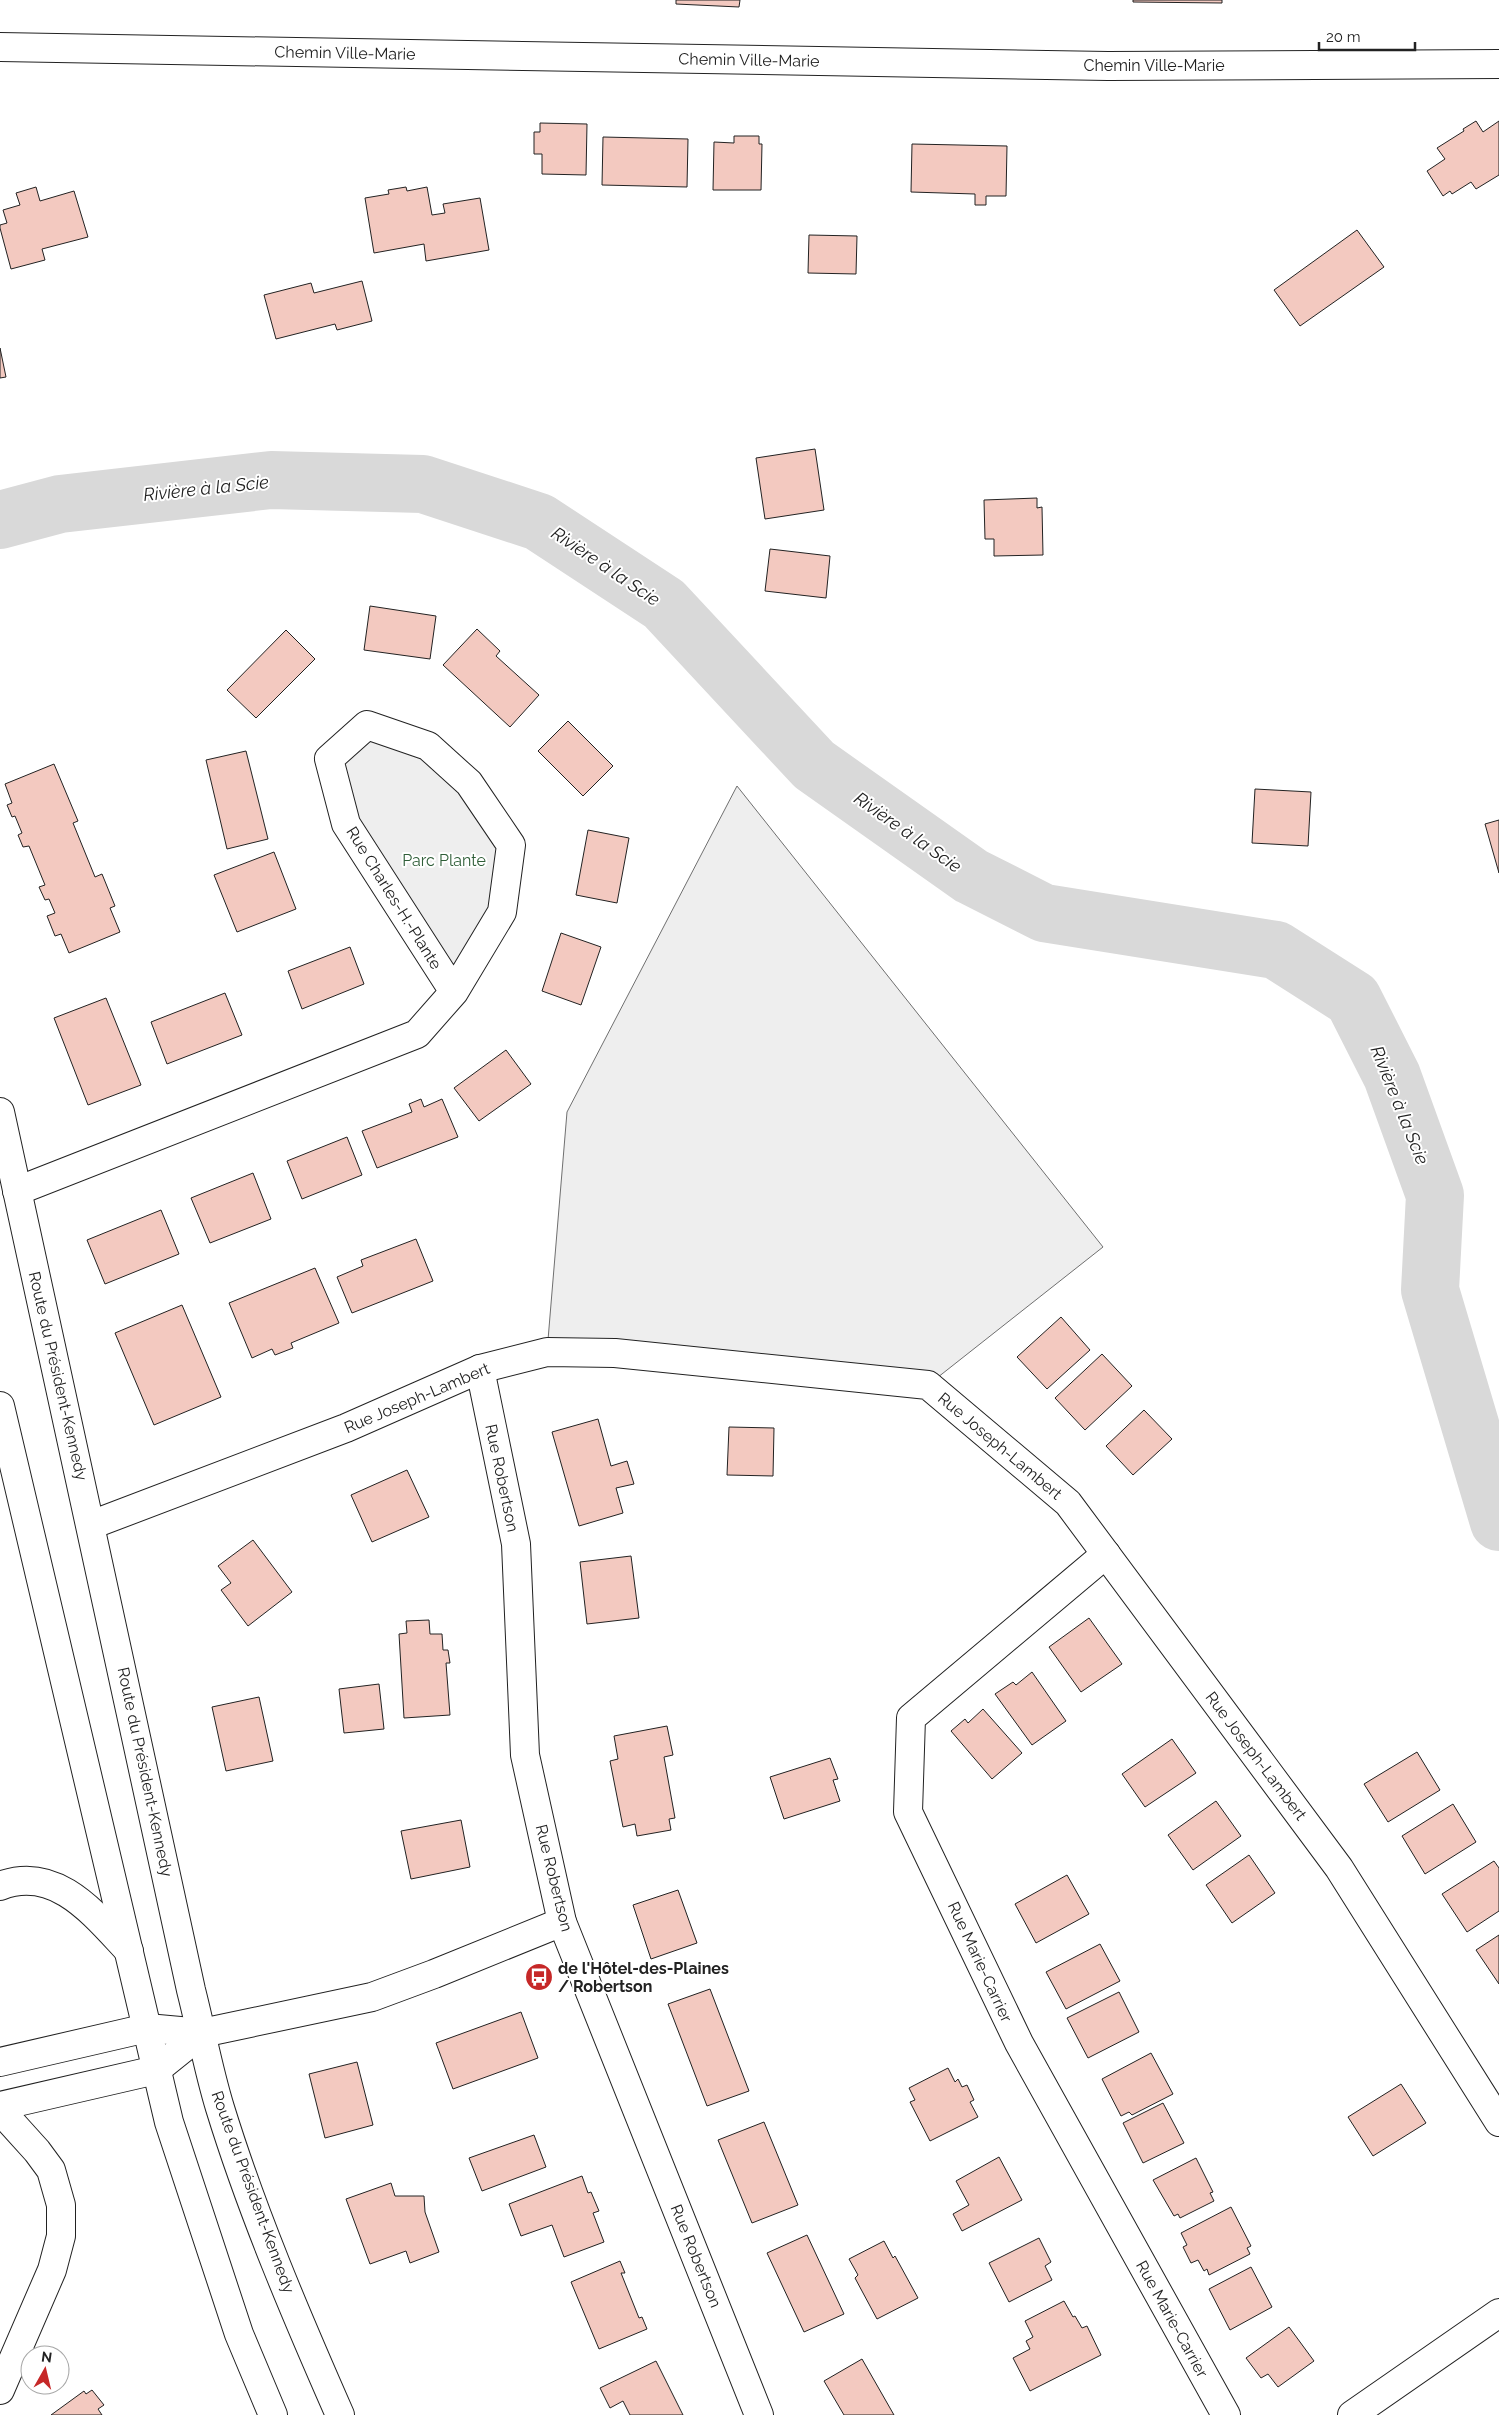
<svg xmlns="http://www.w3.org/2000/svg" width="1499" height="2415" viewBox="0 0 1499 2415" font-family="Raleway,sans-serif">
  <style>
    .green { fill: #eee; stroke: #6f6f6f }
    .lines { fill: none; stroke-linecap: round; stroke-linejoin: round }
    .river { stroke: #d9d9d9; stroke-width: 58 }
    .building { fill: #f3c9c0; stroke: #222 }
    .minor-casing { stroke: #222; stroke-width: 30 }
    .major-casing { stroke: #222; stroke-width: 30 }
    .minor { stroke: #fff; stroke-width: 28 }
    .major { stroke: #fff; stroke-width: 28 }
    .labels { text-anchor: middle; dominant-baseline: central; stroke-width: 4; stroke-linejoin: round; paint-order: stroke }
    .street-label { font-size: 16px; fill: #222; stroke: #fff }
    .park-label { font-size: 16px; fill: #2f5e38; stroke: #fff }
    .poi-label { font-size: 16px; font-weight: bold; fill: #222; stroke: #fff; text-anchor: start }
    .water-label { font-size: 18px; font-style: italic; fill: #222; stroke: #fff }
  </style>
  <rect width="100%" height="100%" fill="#fff"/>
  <g class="green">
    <path d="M367,725L428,746L511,845L502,912L454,992L346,824L329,759Z"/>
    <path d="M737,786L1103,1247L928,1385L547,1352L567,1112Z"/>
  </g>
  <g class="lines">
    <path class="river" d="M0,520L60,504L271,480L423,484L539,522L664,604L814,765L971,876L1044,913L1276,950L1353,999L1392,1076L1435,1195L1430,1290L1499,1522"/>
  </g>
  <g class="building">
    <path d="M676,0H740L739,7L676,4Z"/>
    <path d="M1133,0H1222V3L1133,2Z"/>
    <path d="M1476,121L1483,132L1499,121V175L1476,189L1471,182L1452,194L1450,191L1443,196L1427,171L1445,159L1437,148L1464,131L1463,129Z"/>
    <path d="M540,123L587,124L586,175L542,174V154H534V132H540Z"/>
    <path d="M734,136H759V144H762L761,190H713L714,142L734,143Z"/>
    <path d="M603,137L688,139L687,187L602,185Z"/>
    <path d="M912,144L1007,146L1006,196H986V205H975V194L911,192Z"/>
    <path d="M36,187L40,201L74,191L88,237L42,249L45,260L11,269L0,228V225L7,223L3,210L20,205L16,193Z"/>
    <path d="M406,187L407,191L427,187L432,215L445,213L443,204L480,198L489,250L426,261L424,244L374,253L365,198L389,194L388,190Z"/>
    <path d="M1357,230L1384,267L1300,326L1274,290Z"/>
    <path d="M809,235L857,236L856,274L808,273Z"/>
    <path d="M362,281L372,321L337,330L335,324L276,339L264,295L311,283L314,293Z"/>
    <path d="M0,348L6,377L0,378Z"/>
    <path d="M815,449L824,510L765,519L756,458Z"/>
    <path d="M1037,498V508L1042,507L1043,555L994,556V539H985L984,500Z"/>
    <path d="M770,549L830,556L826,598L765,591Z"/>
    <path d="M370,606L436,616L430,659L364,650Z"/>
    <path d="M477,629L500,651L496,656L539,695L510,727L443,665Z"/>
    <path d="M286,630L315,659L256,718L227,690Z"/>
    <path d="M568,721L613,766L583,796L538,751Z"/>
    <path d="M246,751L268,839L227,849L206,760Z"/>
    <path d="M54,764L78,821L73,823L95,877L102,874L115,906L110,908L120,932L69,953L61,934L55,936L47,916L55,913L49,899L45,900L39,887L45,885L29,846L23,847L18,835L22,833L15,816L12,817L7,805L12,803L5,784Z"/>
    <path d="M1255,789L1311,792L1308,846L1252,843Z"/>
    <path d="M1499,820V873L1485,824Z"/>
    <path d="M588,830L629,838L617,903L576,895Z"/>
    <path d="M274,852L296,909L237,932L214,875Z"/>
    <path d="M561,933L601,947L581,1005L542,991Z"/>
    <path d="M350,947L364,984L302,1009L288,971Z"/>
    <path d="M225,993L242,1035L167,1064L151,1022Z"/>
    <path d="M106,998L141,1085L88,1105L54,1018Z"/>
    <path d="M506,1050L531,1084L479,1121L454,1088Z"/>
    <path d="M421,1099L424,1107L442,1099L458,1137L377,1168L362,1131L412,1112L409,1104Z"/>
    <path d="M347,1137L362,1175L302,1199L287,1161Z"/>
    <path d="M253,1173L271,1219L210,1243L191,1198Z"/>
    <path d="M161,1210L179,1254L105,1284L87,1240Z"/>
    <path d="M416,1239L433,1281L352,1313L337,1277L363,1266L361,1260Z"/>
    <path d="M315,1268L339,1323L291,1343L293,1348L275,1355L272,1349L252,1358L229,1303Z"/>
    <path d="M182,1305L221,1397L154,1425L115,1333Z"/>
    <path d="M1061,1317L1090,1350L1047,1389L1017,1357Z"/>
    <path d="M1102,1354L1132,1386L1085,1430L1055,1398Z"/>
    <path d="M1144,1410L1172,1439L1133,1475L1106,1446Z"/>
    <path d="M598,1419L611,1466L627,1461L634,1484L616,1488L623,1513L579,1526L552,1432Z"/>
    <path d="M729,1427L774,1428L773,1476L727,1475Z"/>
    <path d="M407,1470L429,1517L372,1542L351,1495Z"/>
    <path d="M253,1540L292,1592L248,1626L221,1590L231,1583L218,1566Z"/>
    <path d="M631,1556L639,1618L587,1624L580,1562Z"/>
    <path d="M1089,1618L1122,1664L1081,1692L1049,1647Z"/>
    <path d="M429,1620L430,1634H442L443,1650H448L450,1663H446L450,1715L404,1718L399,1634L407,1633L406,1621Z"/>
    <path d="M1032,1672L1066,1721L1032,1745L995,1694L1013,1682L1016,1685Z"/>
    <path d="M379,1684L384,1729L344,1733L339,1689Z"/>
    <path d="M259,1697L273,1761L226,1771L212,1707Z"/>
    <path d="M983,1709L1022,1753L992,1779L951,1731L965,1719L968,1723Z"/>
    <path d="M667,1726L673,1755L664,1757L675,1818L669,1819L671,1830L637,1836L635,1824L623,1827L610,1761L618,1759L614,1736Z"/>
    <path d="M1172,1739L1196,1773L1145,1807L1122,1774Z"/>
    <path d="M1417,1752L1440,1790L1388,1822L1364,1784Z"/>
    <path d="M830,1758L838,1779L833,1780L840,1801L784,1819L770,1777Z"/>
    <path d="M1216,1801L1241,1836L1193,1870L1168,1835Z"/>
    <path d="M1453,1804L1476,1842L1425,1874L1402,1836Z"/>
    <path d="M461,1820L470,1867L411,1879L401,1831Z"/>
    <path d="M1249,1855L1275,1893L1232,1923L1206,1885Z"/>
    <path d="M1494,1861L1499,1868V1911L1467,1932L1442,1894Z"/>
    <path d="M1067,1875L1089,1914L1036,1943L1015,1904Z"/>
    <path d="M678,1890L697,1943L651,1959L633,1905Z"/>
    <path d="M1499,1935V1984L1476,1950Z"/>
    <path d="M1100,1944L1120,1981L1066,2009L1046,1972Z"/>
    <path d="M710,1989L749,2091L707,2106L668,2004Z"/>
    <path d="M1119,1992L1139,2032L1088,2058L1067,2018Z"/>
    <path d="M521,2012L538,2058L453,2089L436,2043Z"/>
    <path d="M1151,2053L1173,2094L1132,2115L1129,2112L1121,2116L1102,2079Z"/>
    <path d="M357,2062L373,2125L325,2138L309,2074Z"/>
    <path d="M948,2068L955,2082L958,2079L962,2087L967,2085L974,2100L970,2102L978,2117L930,2141L910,2102L915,2100L909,2088Z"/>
    <path d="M1401,2084L1426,2123L1373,2156L1348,2117Z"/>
    <path d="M1163,2103L1184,2143L1143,2163L1123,2123Z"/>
    <path d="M764,2122L798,2205L752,2223L718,2140Z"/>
    <path d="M534,2135L546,2167L482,2191L469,2158Z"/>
    <path d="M999,2157L1022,2200L962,2231L953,2214L969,2205L956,2181Z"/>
    <path d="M1196,2158L1213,2192L1210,2193L1214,2201L1180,2218L1178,2214L1174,2216L1153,2180Z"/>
    <path d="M582,2176L588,2193L591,2192L599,2211L593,2213L604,2242L564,2257L552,2225L521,2236L509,2204Z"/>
    <path d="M391,2183L395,2196H424L425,2212L439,2252L410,2263L406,2251L370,2264L346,2199Z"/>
    <path d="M1231,2207L1251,2246L1247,2248L1250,2254L1209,2275L1207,2269L1204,2271L1198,2260L1191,2263L1183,2247L1187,2245L1181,2233Z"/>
    <path d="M807,2235L844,2314L804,2332L767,2253Z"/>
    <path d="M1039,2238L1051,2262L1045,2266L1052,2280L1009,2302L989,2263Z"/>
    <path d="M884,2241L893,2258L895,2256L918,2298L877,2319L855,2278L858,2275L849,2259Z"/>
    <path d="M620,2261L625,2273H621L639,2318L642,2317L647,2329L599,2349L571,2282Z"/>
    <path d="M1251,2267L1272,2307L1230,2330L1209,2289Z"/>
    <path d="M1064,2301L1073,2317L1075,2316L1082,2328L1087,2326L1101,2355L1030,2391L1013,2358L1030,2349L1026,2341L1033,2337L1025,2321Z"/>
    <path d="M1289,2327L1314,2361L1278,2387L1268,2374L1261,2378L1246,2358Z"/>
    <path d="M862,2359L894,2415H844L824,2381Z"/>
    <path d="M656,2361L683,2415H630L623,2401L610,2408L600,2388Z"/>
    <path d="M92,2390L104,2405L98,2409L102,2415H51L84,2391L86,2394Z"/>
  </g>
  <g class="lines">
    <g class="minor-casing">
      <g id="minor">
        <path d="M0,47L1108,66L1499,64"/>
        <path d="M17,1191L417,1034L454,992L502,912L511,845L469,783L428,746L367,725L329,759L346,824L454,992"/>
        <path d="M480,1369L516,1544L525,1755L562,1922L759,2415"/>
        <path d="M91,1525L346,1428L480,1369L547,1352L615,1353L928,1385L1068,1503L1339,1868L1499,2122"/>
        <path d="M1106,1554L911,1718L908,1812L1019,2043L1226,2415"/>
        <path d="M0,2062L147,2028L202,2033L372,1997L434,1974L562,1922"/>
        <path d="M0,2106L156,2070L202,2033"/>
        <path d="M0,2110L37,2151L51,2170L61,2205V2236L52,2270L0,2390"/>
        <path d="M1352,2415L1499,2313"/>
      </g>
    </g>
    <g class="major-casing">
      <g id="major">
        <path d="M0,1112L191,1990C201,2029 208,2069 220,2108C252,2212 296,2315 340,2415"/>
        <path d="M0,1406L169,2122L239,2334L273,2415"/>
        <path d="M0,1886C56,1864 95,1915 129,1951"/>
      </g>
    </g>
    <use href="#minor" class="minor"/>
    <use href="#major" class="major"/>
  </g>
  <defs>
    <g id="bus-disc" transform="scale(1.4375)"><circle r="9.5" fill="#c62828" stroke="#fff"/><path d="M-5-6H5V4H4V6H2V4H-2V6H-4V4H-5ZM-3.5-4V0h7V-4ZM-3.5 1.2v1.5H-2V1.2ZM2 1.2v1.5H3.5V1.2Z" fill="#fff"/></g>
  </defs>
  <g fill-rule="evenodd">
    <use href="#bus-disc" x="539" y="1977"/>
  </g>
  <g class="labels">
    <g class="street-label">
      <text transform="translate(345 53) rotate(1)">Chemin Ville-Marie</text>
      <text transform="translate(749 60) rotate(1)">Chemin Ville-Marie</text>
      <text x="1154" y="65">Chemin Ville-Marie</text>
      <text transform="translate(394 898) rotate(58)">Rue Charles-H.-Plante</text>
      <text transform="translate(58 1376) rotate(77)">Route du Président-Kennedy</text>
      <text transform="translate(417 1398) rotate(-23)">Rue Joseph-Lambert</text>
      <text transform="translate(1000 1446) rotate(40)">Rue Joseph-Lambert</text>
      <text transform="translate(502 1478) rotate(78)">Rue Robertson</text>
      <text transform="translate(1256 1756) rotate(53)">Rue Joseph-Lambert</text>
      <text transform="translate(145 1772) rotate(78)">Route du Président-Kennedy</text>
      <text transform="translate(554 1878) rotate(76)">Rue Robertson</text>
      <text transform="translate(980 1962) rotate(65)">Rue Marie-Carrier</text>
      <text transform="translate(253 2192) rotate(70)">Route du Président-Kennedy</text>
      <text transform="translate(696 2256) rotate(68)">Rue Robertson</text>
      <text transform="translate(1172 2319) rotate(61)">Rue Marie-Carrier</text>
    </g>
    <g class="park-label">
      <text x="444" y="860">Parc Plante</text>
    </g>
    <g class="poi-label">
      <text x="558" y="1968">de l'Hôtel-des-Plaines<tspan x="558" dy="18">/ Robertson</tspan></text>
    </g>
    <g class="water-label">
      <text transform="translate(206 488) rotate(-6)">Rivière à la Scie</text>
      <text transform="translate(606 566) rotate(34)">Rivière à la Scie</text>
      <text transform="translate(908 832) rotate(35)">Rivière à la Scie</text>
      <text transform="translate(1400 1105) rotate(68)">Rivière à la Scie</text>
    </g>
  </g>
  <g transform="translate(45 2370) rotate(8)"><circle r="24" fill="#ffffff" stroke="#a7a7a7"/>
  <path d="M0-4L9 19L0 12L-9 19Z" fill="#c62828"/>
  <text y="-8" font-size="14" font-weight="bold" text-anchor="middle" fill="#222222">N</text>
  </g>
  <path d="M1319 42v8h96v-8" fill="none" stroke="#222222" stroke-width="2.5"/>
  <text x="1326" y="42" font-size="15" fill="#222222" stroke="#ffffff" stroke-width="4" paint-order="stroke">20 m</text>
</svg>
